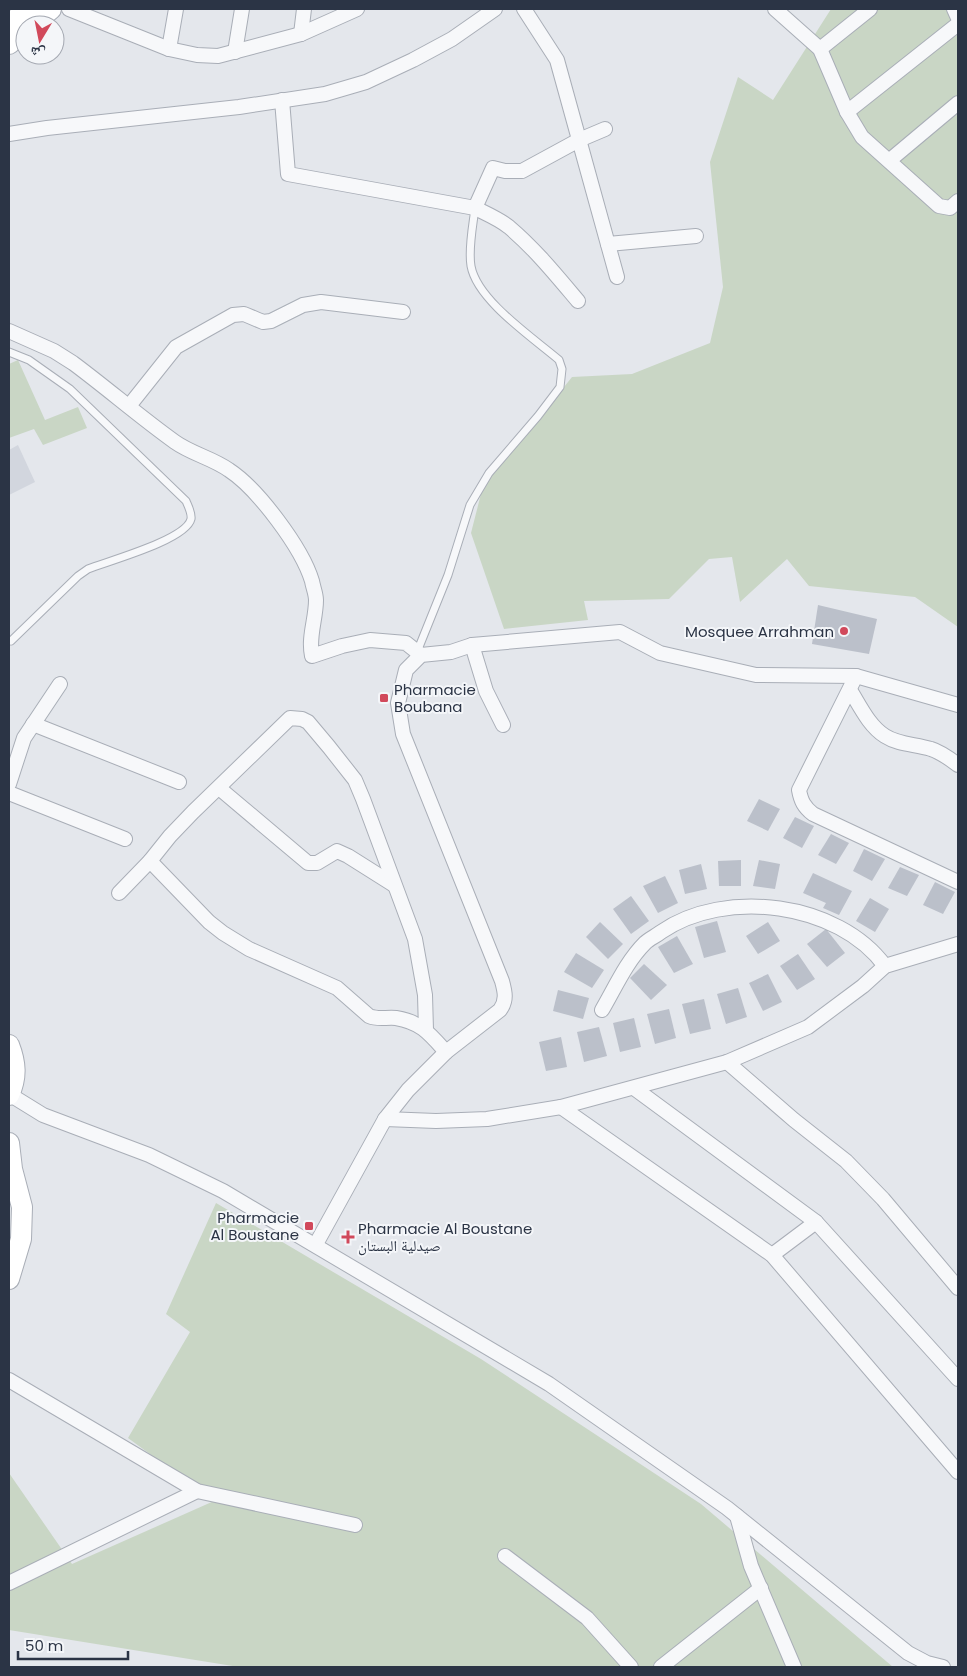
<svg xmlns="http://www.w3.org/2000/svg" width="967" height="1676" viewBox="0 0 967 1676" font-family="Poppins,'Noto Naskh Arabic',sans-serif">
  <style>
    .built { fill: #d2d6de }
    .green { fill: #c9d6c5 }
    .building { fill: #bbc0ca }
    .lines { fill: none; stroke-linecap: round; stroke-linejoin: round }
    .lane-casing { stroke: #a9aeb7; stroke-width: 9 }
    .street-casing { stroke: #a9aeb7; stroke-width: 16 }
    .secondary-casing { stroke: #a9aeb7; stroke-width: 22 }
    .lane { stroke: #f7f8fa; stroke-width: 7 }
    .street { stroke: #f7f8fa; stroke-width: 14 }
    .secondary { stroke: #fff; stroke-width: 20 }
    .poi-dot { fill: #d1495b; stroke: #f4f6f9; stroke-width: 2 }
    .labels { text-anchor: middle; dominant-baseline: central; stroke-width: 4; stroke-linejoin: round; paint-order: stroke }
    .poi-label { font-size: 15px; fill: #2b3445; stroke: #f4f6f9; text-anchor: end }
  </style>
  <rect width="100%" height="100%" fill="#e4e7ec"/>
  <path class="built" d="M18,445L35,482L9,495V450Z"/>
  <g class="green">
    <path d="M831,9H958V627L915,597L809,586L787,559L740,602L732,557L709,559L669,599L584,601L588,620L504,629L471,533L484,482L524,437L572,377L632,374L710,343L723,287L710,162L738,77L773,100Z"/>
    <path d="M18,360L45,420L78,407L87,428L43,445L34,429L9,438V364Z"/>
    <path d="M216,1203L481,1359L701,1504L893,1667H239L9,1630V1473L72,1564L214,1501L128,1438L190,1332L166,1314Z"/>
  </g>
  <g class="building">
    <path d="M818,605L877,619L869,654L812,644Z"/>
    <path d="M759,799L780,809L768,831L747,821Z"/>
    <path d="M795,817L814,826L802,848L783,838Z"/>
    <path d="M831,834L849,843L836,864L818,855Z"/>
    <path d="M864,849L885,859L872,881L853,871Z"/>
    <path d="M741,860V886H719L718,861Z"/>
    <path d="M759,860L780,864L775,889L753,886Z"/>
    <path d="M701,864L707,889L685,894L679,870Z"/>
    <path d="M900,867L919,875L907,896L888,888Z"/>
    <path d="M813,873L852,891L839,915L823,908L826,903L803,893Z"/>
    <path d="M665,876L678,903L658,913L643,886Z"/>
    <path d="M935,882L955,892L943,914L923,905Z"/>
    <path d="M631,896L649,921L631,934L613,909Z"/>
    <path d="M870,898L889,909L875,932L856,921Z"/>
    <path d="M717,921L726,952L704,958L695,927Z"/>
    <path d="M600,922L623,944L608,959L586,937Z"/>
    <path d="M768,922L780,941L758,954L746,936Z"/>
    <path d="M826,929L845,953L827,967L807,944Z"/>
    <path d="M677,936L693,964L674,973L658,947Z"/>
    <path d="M576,953L604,970L592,988L564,972Z"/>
    <path d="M798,954L815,979L797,990L780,966Z"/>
    <path d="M644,964L667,985L651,1000L630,978Z"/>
    <path d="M768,974L782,1002L763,1011L749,983Z"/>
    <path d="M738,988L747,1017L726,1024L717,994Z"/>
    <path d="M558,990L589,998L583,1019L553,1011Z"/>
    <path d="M704,999L711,1029L690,1034L682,1004Z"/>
    <path d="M669,1009L676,1038L655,1044L647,1014Z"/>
    <path d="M634,1018L641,1047L620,1052L613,1023Z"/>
    <path d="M599,1027L607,1056L584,1062L577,1032Z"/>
    <path d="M561,1037L567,1067L546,1071L539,1042Z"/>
  </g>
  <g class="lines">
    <g class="lane-casing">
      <g id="lane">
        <path d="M9,352L29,360L70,389L186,501C188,506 192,513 191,519C186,540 108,561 88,569L78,576L11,641"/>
        <path d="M417,652L448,575L470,505L489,473L538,416L560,387L562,369L559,360C532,337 477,300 471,266C468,249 473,225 475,208"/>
      </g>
    </g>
    <g class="street-casing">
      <g id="street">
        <path d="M69,9L169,49L197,55L218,56L301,34L357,9"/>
        <path d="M524,9L557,60L617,277"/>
        <path d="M775,9L820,49L847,112L862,137L939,206L950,208L958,201"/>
        <path d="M954,9L958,18"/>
        <path d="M301,34L304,9"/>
        <path d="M169,49L176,9"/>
        <path d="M820,49L870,9"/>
        <path d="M235,52L242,9"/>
        <path d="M282,100L288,174L475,208C487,214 499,219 509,227C535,249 556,275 578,301"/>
        <path d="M847,112L958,24"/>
        <path d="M9,134L47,128L239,107L325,94L366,82L413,60L452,39L495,9"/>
        <path d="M890,160L958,103"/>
        <path d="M475,208L493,168L505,171H522L579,140L605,129"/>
        <path d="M608,244L696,236"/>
        <path d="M9,331L54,351L73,363C108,389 140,417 175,442C192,454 212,458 229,470C258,489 302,548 312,581C313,587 316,594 316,600C316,619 308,637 312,656L342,646L370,640L406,643L421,655"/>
        <path d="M129,406L176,347L233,315L244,314L263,322L271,321L303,305L321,302L403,312"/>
        <path d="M472,645L486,691L503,725"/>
        <path d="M856,676L799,790C801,801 804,807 813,814L958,882"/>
        <path d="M850,690C860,706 869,726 885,736C899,745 916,744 931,749C941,752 950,759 958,765"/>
        <path d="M33,724L179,782"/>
        <path d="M9,784L24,738L60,684"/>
        <path d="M219,788L308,863H317L337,851L348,856L394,885"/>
        <path d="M9,793L125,839"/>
        <path d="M150,861L209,922L223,933L249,949L337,988L369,1016C378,1020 386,1017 396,1018C421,1022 430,1034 446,1052"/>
        <path d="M119,893L150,861L170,836L193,812L290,718L302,719L308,722L329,747L355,780L363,799L415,939L425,995L426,1030"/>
        <path d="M602,1010C615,988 626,962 645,943C649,939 656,936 661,932C725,888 838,902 885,966"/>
        <path d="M727,1062L794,1120L846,1161L883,1199L958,1288"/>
        <path d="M634,1088L816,1222L958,1379"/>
        <path d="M9,1094L43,1115L149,1155L223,1191L549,1384L727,1508L908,1653L927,1663L943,1667"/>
        <path d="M561,1107L772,1255L958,1472"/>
        <path d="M385,1119L436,1121L487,1119L561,1107L727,1062L808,1027L863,986L885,966L958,944"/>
        <path d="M316,1244L385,1119L408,1090L446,1052L500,1010C507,1000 505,992 502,981L403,734L398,703L406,670L421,655L451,652L472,645L620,632L660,653L756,675L856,676L958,705"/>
        <path d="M772,1255L816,1222"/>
        <path d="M9,1380L197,1491L355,1525"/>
        <path d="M737,1516L751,1566L794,1667"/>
        <path d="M505,1556L587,1618L631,1667"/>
        <path d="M9,1583L197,1491"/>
        <path d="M661,1667L761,1588"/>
      </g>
    </g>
    <g class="secondary-casing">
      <g id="secondary">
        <path d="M9,25L27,9"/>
        <path d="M32,25L51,9"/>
        <path d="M9,44L25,31"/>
        <path d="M9,1045C16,1063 17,1077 9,1095"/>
        <path d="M9,1143L12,1169L22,1207L21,1239L9,1279"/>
      </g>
    </g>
    <use href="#lane" class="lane"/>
    <use href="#street" class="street"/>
    <use href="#secondary" class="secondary"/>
  </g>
  <g class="poi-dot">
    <circle cx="844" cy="631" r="5"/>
    <rect x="379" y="693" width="10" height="10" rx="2.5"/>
    <rect x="304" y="1221" width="10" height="10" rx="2.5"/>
    <path d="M345.5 1229.5h5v5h5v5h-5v5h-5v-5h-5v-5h5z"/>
  </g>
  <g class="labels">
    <g class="poi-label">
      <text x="834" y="631">Mosquee Arrahman</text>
      <text x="394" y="689" text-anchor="start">Pharmacie<tspan x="394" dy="17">Boubana</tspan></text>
      <text x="299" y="1217">Pharmacie<tspan x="299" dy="17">Al Boustane</tspan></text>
      <text x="358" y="1228" text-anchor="start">Pharmacie Al Boustane<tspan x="358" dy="17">صيدلية البستان</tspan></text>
    </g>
  </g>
  <rect width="967" height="1676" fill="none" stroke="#2b3445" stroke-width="20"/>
  <g transform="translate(40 40) rotate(190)"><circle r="24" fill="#f4f6f9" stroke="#a4a8b1"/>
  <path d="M0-4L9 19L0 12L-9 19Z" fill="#d1495b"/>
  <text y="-8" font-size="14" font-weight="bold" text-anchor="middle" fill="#2b3445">ش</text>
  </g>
  <path d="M18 1651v8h110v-8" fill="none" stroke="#2b3445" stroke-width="2.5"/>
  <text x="25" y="1651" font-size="15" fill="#2b3445" stroke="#f4f6f9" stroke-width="4" paint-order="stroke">50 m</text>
</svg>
